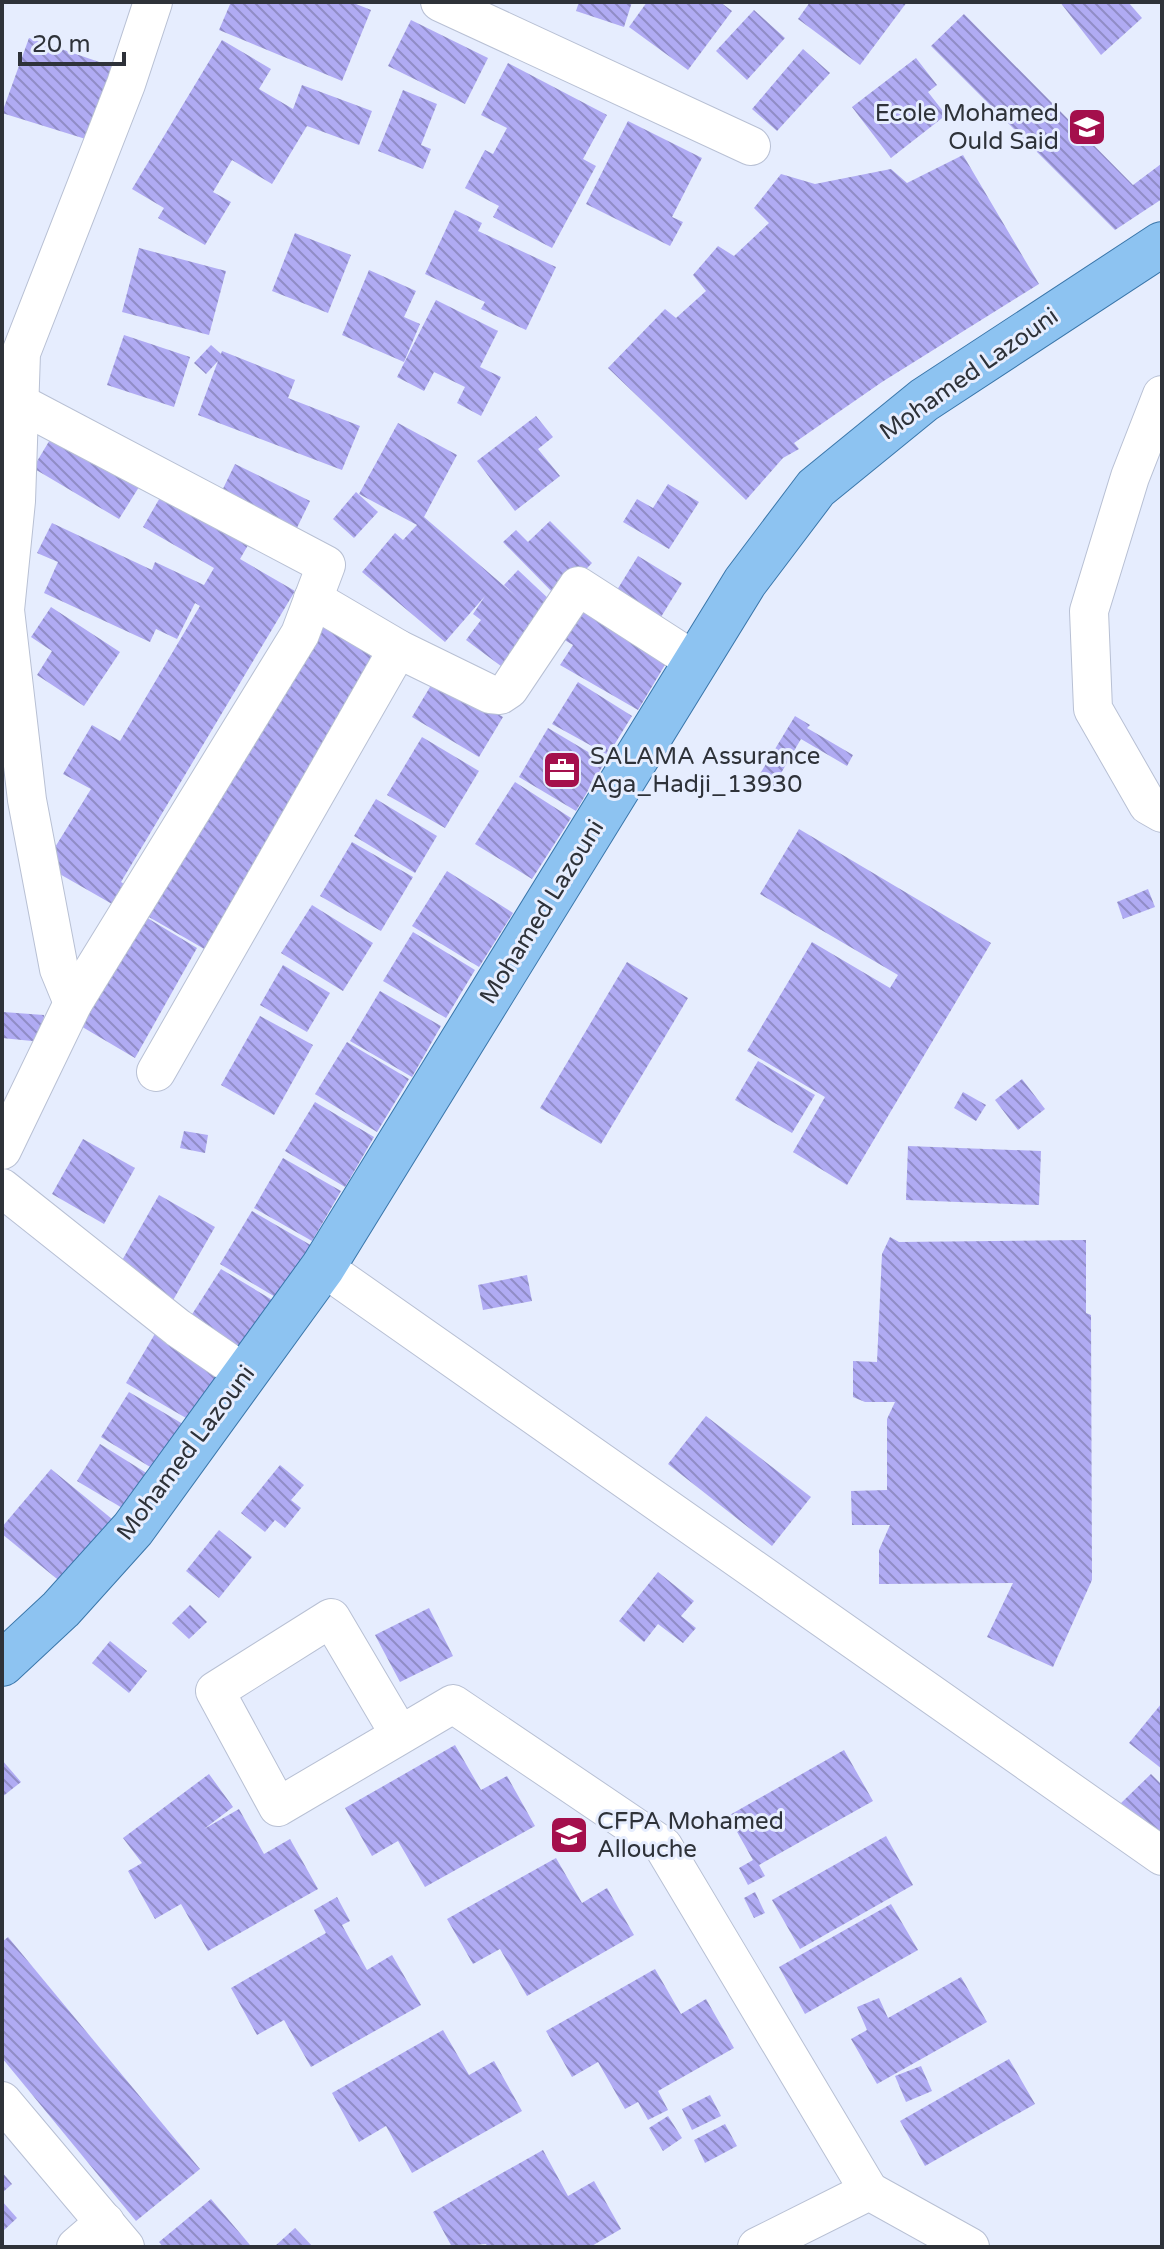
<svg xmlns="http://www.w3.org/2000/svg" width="1164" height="2249" viewBox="0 0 1164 2249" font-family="'Varela Round',sans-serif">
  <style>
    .building { fill: url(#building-back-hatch) }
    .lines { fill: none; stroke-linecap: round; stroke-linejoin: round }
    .minor-casing { stroke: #b8c0d4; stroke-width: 40 }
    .major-casing { stroke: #3a76aa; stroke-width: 46 }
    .minor { stroke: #fff; stroke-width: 38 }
    .major { stroke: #8dc3f1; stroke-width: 44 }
    .labels { text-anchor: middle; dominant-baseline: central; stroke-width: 6; stroke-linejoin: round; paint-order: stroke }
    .poi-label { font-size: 24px; fill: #2e3239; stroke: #e6edfe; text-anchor: start }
    .street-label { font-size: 24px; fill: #2e3239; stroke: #e6edfe }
  </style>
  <defs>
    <pattern id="building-back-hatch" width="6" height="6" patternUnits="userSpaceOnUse" patternTransform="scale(2)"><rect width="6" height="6" fill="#b0abf3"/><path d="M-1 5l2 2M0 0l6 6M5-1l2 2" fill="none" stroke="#908cc6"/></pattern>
  </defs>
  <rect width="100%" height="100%" fill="#e6edfe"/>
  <g class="building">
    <path d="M231,2H351L371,10L342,81L219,30Z"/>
    <path d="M579,2H632L624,27L576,11Z"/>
    <path d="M647,2H720L732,11L688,70L629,27Z"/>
    <path d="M810,2H907L860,65L798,19Z"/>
    <path d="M1060,2H1128L1142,18L1101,55Z"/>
    <path d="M754,10L785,38L747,80L716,51Z"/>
    <path d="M964,14L1133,185L1161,164L1162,199L1115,230L931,46Z"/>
    <path d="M411,20L488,58L465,104L388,66Z"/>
    <path d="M29,38L146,78L121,150L2,113Z"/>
    <path d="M222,40L271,69L259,89L293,109L302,85L372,111L359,145L307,126L272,184L232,160L213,192L231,202L205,245L158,218L164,208L132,189Z"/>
    <path d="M803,49L830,73L777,131L752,109Z"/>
    <path d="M916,58L937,85L928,92L946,115L891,158L852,107Z"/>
    <path d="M508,63L607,115L583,159L596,166L552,248L493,217L499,206L465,188L485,150L493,154L507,128L481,115Z"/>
    <path d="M403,90L437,104L421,145L431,149L423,169L378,151Z"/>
    <path d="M628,121L702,158L672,217L683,222L670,246L586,204Z"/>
    <path d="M963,155L1039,284L882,382L794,443L799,449L783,458L746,500L608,368L665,309L676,318L706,291L693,275L718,246L734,256L769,223L754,208L781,174L815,184L891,169L907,183Z"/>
    <path d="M455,210L482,223L478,231L556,267L526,330L481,309L485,302L425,274Z"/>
    <path d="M295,233L351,255L328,313L272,291Z"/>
    <path d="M139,248L226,271L209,335L122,312Z"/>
    <path d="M369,270L416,291L404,317L420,324L404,362L342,335Z"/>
    <path d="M436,300L498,331L480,367L501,377L481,416L457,403L465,387L434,372L424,391L397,377Z"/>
    <path d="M124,335L190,357L174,407L107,385Z"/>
    <path d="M211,345L221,354L222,351L295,380L288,398L360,426L342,470L198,415L218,361L206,374L194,363Z"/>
    <path d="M536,416L553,437L538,449L560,476L515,511L477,461Z"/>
    <path d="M398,423L457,455L424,517L517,597L504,585L518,570L551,601L509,672L466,640L481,620L473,614L485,596L445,642L362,572L395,533L403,540L417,525L359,494Z"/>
    <path d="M57,428L144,479L119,519L33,468Z"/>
    <path d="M235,464L310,501L292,538L217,501Z"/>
    <path d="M668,484L699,502L669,549L623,522L637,499L653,508Z"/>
    <path d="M165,489L251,540L240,559L295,591L121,882L124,884L112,904L44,865L91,789L63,774L92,725L120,741L200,606L195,603L177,639L156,629L150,642L44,593L58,562L37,553L52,523L152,570L155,562L204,585L214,568L143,527Z"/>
    <path d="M356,492L378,512L354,538L333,519Z"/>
    <path d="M550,521L592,563L558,598L503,542L516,530L528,542Z"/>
    <path d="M638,556L682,583L656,625L612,598Z"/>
    <path d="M577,597L672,653L638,710L560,665L573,645L556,635Z"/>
    <path d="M51,607L120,652L84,706L37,675L52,651L31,637Z"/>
    <path d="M329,616L381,646L206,950L142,913Z"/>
    <path d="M436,677L503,717L479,757L412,717Z"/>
    <path d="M578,682L632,716L608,755L552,724Z"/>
    <path d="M795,716L810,725L807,728L853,755L847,766L801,739L770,792L755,782Z"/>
    <path d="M548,728L605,762L576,811L519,777Z"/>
    <path d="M422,737L479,771L445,828L387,795Z"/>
    <path d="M515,782L571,818L532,879L475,844Z"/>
    <path d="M376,799L437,836L415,873L354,836Z"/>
    <path d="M799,829L991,943L847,1185L793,1152L825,1097L747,1051L812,942L890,988L898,975L760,894Z"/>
    <path d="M352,842L413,877L381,931L320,896Z"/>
    <path d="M447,871L513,913L479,967L412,926Z"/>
    <path d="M1148,889L1155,907L1123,919L1117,902Z"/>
    <path d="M312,905L373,943L343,991L281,953Z"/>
    <path d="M144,916L197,948L135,1058L79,1025Z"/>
    <path d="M413,932L475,970L446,1018L383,981Z"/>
    <path d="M627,962L688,998L601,1144L540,1108Z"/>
    <path d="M283,965L330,993L307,1032L260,1005Z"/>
    <path d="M380,991L441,1026L412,1077L350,1041Z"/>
    <path d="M3,1012L44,1015L42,1042L2,1038Z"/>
    <path d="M260,1016L313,1045L274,1115L221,1085Z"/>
    <path d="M347,1042L409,1079L377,1132L315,1094Z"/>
    <path d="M758,1061L815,1095L792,1133L735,1100Z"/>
    <path d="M1022,1079L1045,1109L1018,1130L995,1100Z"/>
    <path d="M963,1092L986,1105L976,1121L954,1108Z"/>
    <path d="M315,1102L374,1137L345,1187L285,1151Z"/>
    <path d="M184,1131L208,1135L205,1153L180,1148Z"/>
    <path d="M83,1139L135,1168L104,1224L52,1194Z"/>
    <path d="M908,1146L1041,1151L1039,1205L906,1200Z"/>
    <path d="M283,1158L341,1191L312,1241L254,1208Z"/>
    <path d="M159,1195L215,1227L172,1302L116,1271Z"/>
    <path d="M252,1211L314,1247L282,1301L220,1264Z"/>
    <path d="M890,1237L899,1242L1086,1240V1313L1091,1315L1092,1580L1053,1667L987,1637L1013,1583L879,1584V1550L890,1525H852L851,1491L887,1490V1419L895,1402H865L853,1397V1361L877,1362L882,1254Z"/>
    <path d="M221,1269L279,1304L247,1354L189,1319Z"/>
    <path d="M527,1275L532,1301L483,1310L478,1285Z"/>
    <path d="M156,1332L229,1373L198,1425L126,1383Z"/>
    <path d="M129,1392L193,1430L165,1476L101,1437Z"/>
    <path d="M706,1416L811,1497L772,1546L668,1464Z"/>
    <path d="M100,1444L156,1479L134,1515L77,1481Z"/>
    <path d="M280,1465L304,1485L291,1500L301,1508L285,1528L275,1520L265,1532L241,1513Z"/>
    <path d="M51,1469L112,1519L62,1583L2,1534V1527Z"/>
    <path d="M219,1530L252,1557L219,1598L186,1571Z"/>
    <path d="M658,1572L694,1601L681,1616L696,1628L683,1643L658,1624L644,1642L619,1621Z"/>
    <path d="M190,1605L207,1622L189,1639L172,1623Z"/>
    <path d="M429,1608L453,1656L400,1682L375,1635Z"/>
    <path d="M110,1641L147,1671L129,1693L92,1663Z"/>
    <path d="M1162,1703V1769L1129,1743Z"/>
    <path d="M455,1745L481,1790L507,1776L535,1826L425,1887L398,1841L372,1856L345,1808Z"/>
    <path d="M844,1750L873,1801L759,1865L765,1876L748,1885L739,1868L753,1860L728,1816Z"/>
    <path d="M2,1760L21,1782L2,1797Z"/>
    <path d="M209,1774L233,1807L204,1829L239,1809L264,1854L290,1839L318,1889L208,1951L181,1904L155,1919L128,1871L142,1863L123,1838Z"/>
    <path d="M1151,1774L1162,1785V1830L1153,1839L1119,1805Z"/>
    <path d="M886,1836L913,1885L800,1949L772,1900Z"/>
    <path d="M556,1858L582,1903L607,1888L634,1935L527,1996L500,1949L473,1964L447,1919Z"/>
    <path d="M755,1892L765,1913L754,1918L744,1898Z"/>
    <path d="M337,1897L350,1921L342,1925L367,1970L392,1955L421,2005L311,2067L284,2020L257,2035L231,1988L326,1933L314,1910Z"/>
    <path d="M891,1904L918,1950L805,2014L779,1967Z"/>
    <path d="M8,1937L200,2169L136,2221L2,2058V1942Z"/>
    <path d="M655,1969L681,2014L706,1999L734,2048L658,2091L668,2110L648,2120L638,2102L625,2109L598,2062L572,2077L546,2031Z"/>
    <path d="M961,1977L987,2022L877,2084L851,2039L867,2030L857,2007L879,1998L888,2018Z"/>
    <path d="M443,2030L469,2075L494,2061L522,2111L412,2173L386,2126L359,2142L332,2093Z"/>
    <path d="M1009,2059L1035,2104L925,2166L900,2121Z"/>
    <path d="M921,2066L932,2091L906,2102L895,2076Z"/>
    <path d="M710,2095L721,2116L692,2130L682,2109Z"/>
    <path d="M668,2116L682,2138L663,2151L649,2128Z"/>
    <path d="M725,2124L737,2146L705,2163L694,2140Z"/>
    <path d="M543,2150L568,2196L594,2181L621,2229L590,2247H488L486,2244L452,2247L433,2212Z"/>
    <path d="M2,2172L12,2184L2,2193Z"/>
    <path d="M211,2199L250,2245L163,2247L159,2242Z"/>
    <path d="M2,2201L17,2218L2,2232Z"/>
    <path d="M295,2228L313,2247H274Z"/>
  </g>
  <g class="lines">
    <g class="minor-casing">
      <g id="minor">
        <path d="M440,2L751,146"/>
        <path d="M1162,395L1130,477L1089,611L1093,709L1148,805L1162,813"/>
        <path d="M313,599L398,649L490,694L500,695L509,689L578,586L696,662"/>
        <path d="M73,1003L59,969L27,800L5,610L16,501L21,353L126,84L153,2"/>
        <path d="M156,1072L398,649"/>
        <path d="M2,1150L73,1003L300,634L326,565L19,403"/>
        <path d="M2,1188L178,1328L245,1374"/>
        <path d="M323,1267L1162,1856"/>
        <path d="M400,1735L331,1618L215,1691L278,1807L453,1704L663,1846L869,2191"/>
        <path d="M2,2101L125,2247"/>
        <path d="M76,2247L105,2222"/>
        <path d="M757,2247L869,2191L970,2247"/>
      </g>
    </g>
    <g class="major-casing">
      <path id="major" d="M2,1664L61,1609L133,1529L323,1267L745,582L816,488L924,400L1162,244"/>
    </g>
    <use href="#minor" class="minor"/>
    <use href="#major" class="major"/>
  </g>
  <defs>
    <g id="school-square" transform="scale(2)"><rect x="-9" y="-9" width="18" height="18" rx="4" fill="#a40f4c" stroke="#e6edfe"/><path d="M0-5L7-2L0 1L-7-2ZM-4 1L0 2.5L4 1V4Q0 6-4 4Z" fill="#fff"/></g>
    <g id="office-square" transform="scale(2)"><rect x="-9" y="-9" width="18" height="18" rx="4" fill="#a40f4c" stroke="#e6edfe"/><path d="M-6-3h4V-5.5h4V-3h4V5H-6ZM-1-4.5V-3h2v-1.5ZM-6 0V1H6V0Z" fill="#fff"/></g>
    <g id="university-square" transform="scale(2)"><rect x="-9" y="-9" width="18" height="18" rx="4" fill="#a40f4c" stroke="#e6edfe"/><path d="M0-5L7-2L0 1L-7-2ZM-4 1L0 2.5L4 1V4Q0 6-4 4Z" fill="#fff"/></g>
  </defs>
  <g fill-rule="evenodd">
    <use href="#school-square" x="1087" y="127"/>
    <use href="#office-square" x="562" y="770"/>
    <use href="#university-square" x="569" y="1835"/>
  </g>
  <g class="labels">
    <g class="poi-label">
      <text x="1059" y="113" text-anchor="end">Ecole Mohamed<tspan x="1059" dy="28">Ould Said</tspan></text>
      <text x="590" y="756">SALAMA Assurance<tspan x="590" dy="28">Aga_Hadji_13930</tspan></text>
      <text x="597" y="1821">CFPA Mohamed<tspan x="597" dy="28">Allouche</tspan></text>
    </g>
    <g class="street-label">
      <text transform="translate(969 374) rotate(-35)">Mohamed Lazouni</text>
      <text transform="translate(542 912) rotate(-58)">Mohamed Lazouni</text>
      <text transform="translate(186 1453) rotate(-53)">Mohamed Lazouni</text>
    </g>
  </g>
  <rect width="1164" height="2249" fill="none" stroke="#2e3239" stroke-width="8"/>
  <path d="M20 52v12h104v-12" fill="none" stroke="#2e3239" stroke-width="4"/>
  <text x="32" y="52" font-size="24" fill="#2e3239" stroke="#e6edfe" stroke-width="6" paint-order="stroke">20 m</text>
</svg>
